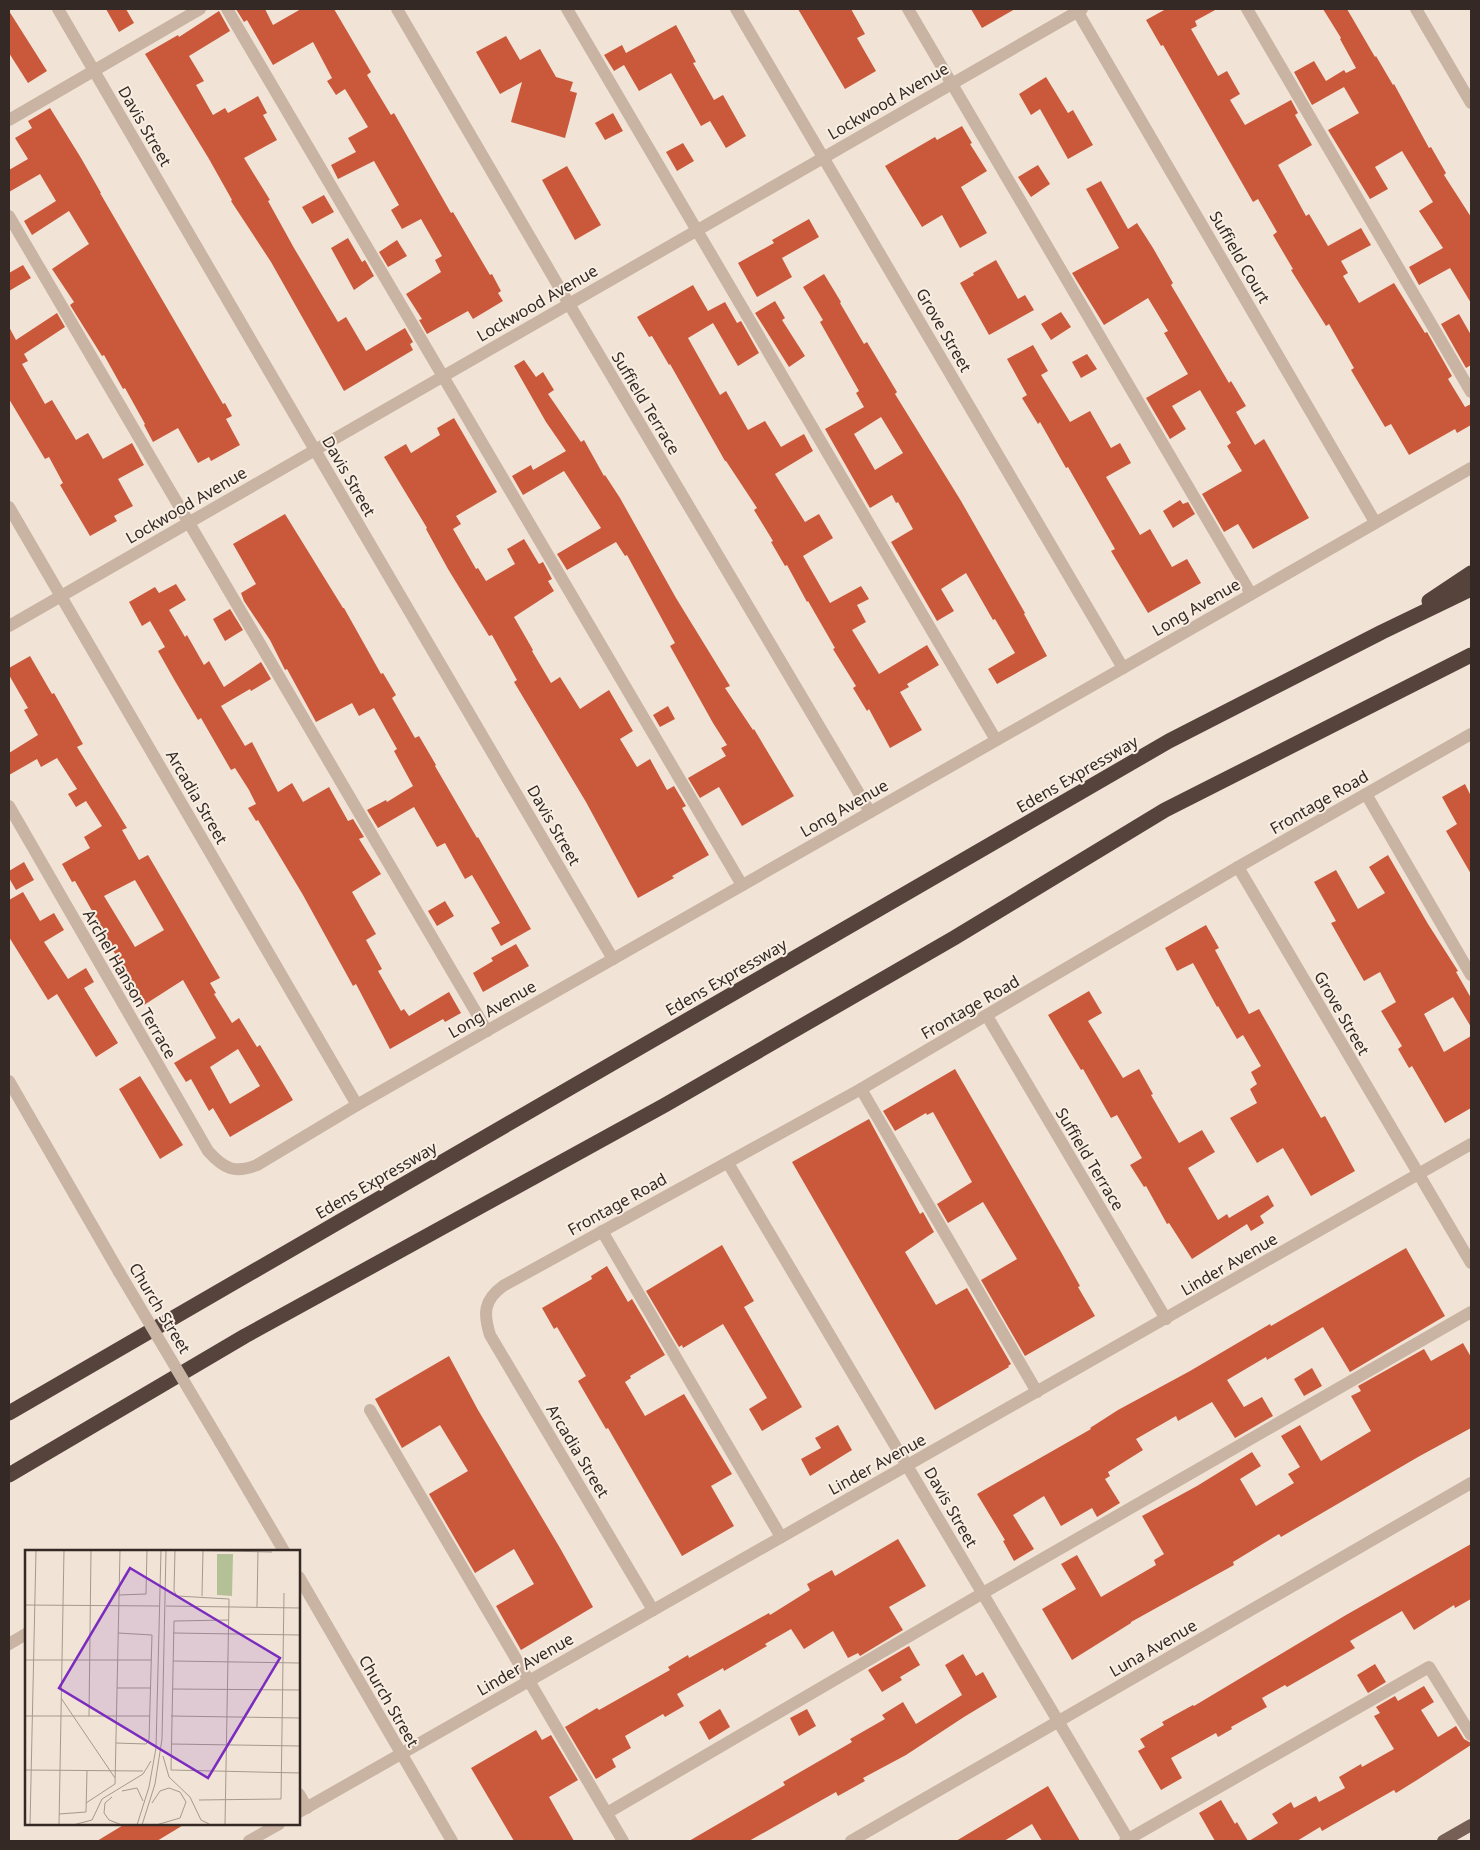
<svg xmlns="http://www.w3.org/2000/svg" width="1480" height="1850" viewBox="0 0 1480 1850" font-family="'Noto Sans',sans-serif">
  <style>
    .building { fill: #ca593c; fill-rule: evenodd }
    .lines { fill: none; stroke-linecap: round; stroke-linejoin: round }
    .minor { stroke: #c9b3a2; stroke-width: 12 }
    .major { stroke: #765f55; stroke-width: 12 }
    .highway { stroke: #55433c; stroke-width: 15 }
    .minor-bridge { stroke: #c9b3a2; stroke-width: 12 }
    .labels { text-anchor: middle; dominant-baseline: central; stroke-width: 4; stroke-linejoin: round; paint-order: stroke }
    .street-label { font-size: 16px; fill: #342925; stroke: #f9eee2 }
    .inset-road { fill: none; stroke: #a5998f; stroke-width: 1 }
    .view { fill: #7b2cbf; fill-opacity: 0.15; stroke: #7b2cbf; stroke-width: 2.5 }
    .inset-edge { fill: none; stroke: #342925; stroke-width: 2.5 }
  </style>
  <rect width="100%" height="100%" fill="#f1e4d6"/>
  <g class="building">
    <path d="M106,9H126L134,23L119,32Z"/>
    <path d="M236,9H265L273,25L301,9H334L371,72L367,75L391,115L394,113L451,213L453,212L490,275L492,274L501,291L498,293L503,301L473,319L468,311L427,334L419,320L422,319L406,294L441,272L435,260L442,256L421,219L402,229L391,210L399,205L374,161L338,179L331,165L356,152L348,138L368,127L345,89L336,95L327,81L332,78L313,42L273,65L247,20L244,22Z"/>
    <path d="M798,9H851L865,34L857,38L876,71L845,89Z"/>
    <path d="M971,9H1015L982,28Z"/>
    <path d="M1166,9H1217L1195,21L1197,26L1191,29L1218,76L1227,71L1240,94L1230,100L1245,125L1291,100L1298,113L1295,115L1312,145L1278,165L1306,216L1309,214L1328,246L1361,228L1371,245L1341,261L1348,273L1343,276L1359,303L1394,283L1425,333L1427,332L1452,376L1448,379L1465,407L1471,404V425L1457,433L1455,429L1409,455L1391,424L1385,427L1351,370L1354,368L1329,324L1326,326L1291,270L1293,269L1273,235L1277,232L1258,199L1253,202L1163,45L1161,46L1146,20Z"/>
    <path d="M1323,9H1347L1375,57L1376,56L1393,85L1394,84L1429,148L1431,147L1446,173L1444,175L1471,217V303L1450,268L1419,285L1409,267L1443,248L1419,211L1433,202L1402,151L1375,167L1388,189L1370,199L1328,130L1359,113L1344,87L1312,105L1294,72L1314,61L1326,81L1344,70L1346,73L1356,68L1340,39L1341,38Z"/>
    <path d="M9,11L47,71L28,83L9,53Z"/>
    <path d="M219,11L230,31L189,56L204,81L196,85L213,115L225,108L228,113L258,96L267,113L263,115L277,140L244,158L270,200L268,201L294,248L338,322L346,317L366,351L405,328L413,342L410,344L413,350L344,391L271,262L231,201L232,200L209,159L145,54L178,35L179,37Z"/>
    <path d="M676,25L696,62L693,63L714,100L723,95L746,136L726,148L710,121L701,126L671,73L639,91L624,65L614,71L604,55L622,45L626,53Z"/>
    <path d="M506,36L520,60L540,49L556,77L573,82L570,91L577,93L565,138L511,122L522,82L500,94L476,52Z"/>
    <path d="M1046,77L1068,113L1073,110L1093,145L1068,159L1040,109L1031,115L1019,94Z"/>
    <path d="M50,108L81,158L101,193H100L223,404L225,403L232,416L226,419L240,445L211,461L209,457L198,463L178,428L153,442L144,425L145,424L125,388L123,389L104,355L102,356L70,305L74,302L52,269L89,244L69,211L32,235L24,221L56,201L40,174L9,192V170L28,159L15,138L32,128L28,121Z"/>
    <path d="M613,113L623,131L605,140L595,123Z"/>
    <path d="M962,126L972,143L970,144L987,171L961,187L987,233L960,248L942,215L922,227L885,166L935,137L937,140Z"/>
    <path d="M683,143L694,161L677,171L666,152Z"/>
    <path d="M1038,165L1050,184L1031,197L1018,177Z"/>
    <path d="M567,166L601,225L575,240L542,180Z"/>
    <path d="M1101,181L1128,229L1137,223L1153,248L1173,283L1171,285L1229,383L1231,381L1246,406L1236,412L1255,445L1264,439L1309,518L1253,549L1238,524L1224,532L1202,494L1242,471L1227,446L1231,443L1200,390L1172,406L1186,429L1170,439L1146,398L1188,374L1164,333L1168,331L1148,298L1104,325L1072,273L1119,248L1086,189Z"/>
    <path d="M324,195L334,212L312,224L302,207Z"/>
    <path d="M809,219L819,237L782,258L792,277L757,297L738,263L774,243L772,240Z"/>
    <path d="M348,238L362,262L365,260L374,276L354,290L331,248Z"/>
    <path d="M397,240L407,256L388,267L379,252Z"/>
    <path d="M996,260L1018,299L1025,295L1034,310L989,335L960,283L974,275L973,273Z"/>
    <path d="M23,265L31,278L9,291V273Z"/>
    <path d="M824,274L841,302L840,303L864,344L867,342L897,392L895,394L961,501L1025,613L1024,614L1047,656L997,684L988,669L1015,653L995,619L993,620L966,573L941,589L954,611L937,621L891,542L913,529L898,502L896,503L892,495L870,508L825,429L864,407L856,393L859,391L820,322L823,320L803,287ZM881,417L903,453L875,470L854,434Z"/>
    <path d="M693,285L708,311L725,302L737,323L741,321L759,353L738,366L713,323L688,338L720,395L726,391L748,430L765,421L781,447L804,434L813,451L775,474L805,522L819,514L833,538L803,556L830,603L861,586L869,599L857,605L866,622L852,630L879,674L927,645L939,665L907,684L909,687L900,692L922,730L890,748L869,709L867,711L853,688L856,686L833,649L835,648L808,601L807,602L787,565L785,566L771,542L773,541L754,510L757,508L726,461H725L670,364L669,365L652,336L649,337L637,317Z"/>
    <path d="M775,301L785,318L782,320L805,356L789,367L755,313Z"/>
    <path d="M1061,312L1071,327L1051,340L1041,324Z"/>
    <path d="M57,313L65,327L24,354L28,361L22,364L45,404L52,400L76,440L88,433L103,459L132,443L144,465L118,479L133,506L114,516L117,521L90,536L60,485L63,483L49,457L45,459L9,399V327L16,340Z"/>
    <path d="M1459,314L1471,335V365L1466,368L1441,324Z"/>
    <path d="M1033,345L1048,371L1041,375L1070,422L1090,411L1111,448L1120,443L1131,463L1106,477L1140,535L1150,529L1172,567L1187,559L1201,583L1148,613L1111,551L1115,549L1068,467L1066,468L1040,422L1038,424L1022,398L1027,395L1007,359Z"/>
    <path d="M1087,354L1097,369L1081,378L1072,362Z"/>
    <path d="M524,360L536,377L543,372L554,390L548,394L581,442L584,440L604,476L605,475L620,498L676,598L730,686L725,688L753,730L754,729L794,796L742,826L719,787L700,798L688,778L726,756L721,748L727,745L713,723L670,646L675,643L627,555L625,556L616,542L567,570L557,554L601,528L564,471L523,495L512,476L531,465L533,470L566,451L546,422L514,366Z"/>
    <path d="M454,418L497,492L456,516L461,524L453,529L476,569L478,568L486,581L515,564L507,549L524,539L539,564L543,562L552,579L548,581L554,591L514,617L533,650L532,651L551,683L560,677L580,709L609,690L633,731L620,739L637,767L650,759L667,790L674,786L686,806L682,808L709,855L672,876L674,878L638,898L586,802L514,682L517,680L492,635L489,636L448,569L426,529L427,528L384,457L406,444L411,453L440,435L437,428Z"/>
    <path d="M1180,500L1183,504L1188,502L1195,514L1173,528L1163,511Z"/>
    <path d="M285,514L343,608H344L381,674L383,673L396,695L392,698L415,738L419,736L436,765L435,766L477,838L478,837L531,929L501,946L491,928L500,923L472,875L465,879L445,843L437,847L414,807L378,828L367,810L386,800L387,802L413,786L394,751L397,749L374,708L359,716L352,703L316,722L287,669L285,670L270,640L244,601L241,593L256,584L233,544Z"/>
    <path d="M176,584L186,600L169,610L185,637L187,635L204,665L209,661L224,687L261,662L271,679L251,691L250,689L221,706L245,746L252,742L278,792L292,783L303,802L329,787L348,821L353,819L364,837L359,839L381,874L352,892L376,934L366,940L382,969L378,971L401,1011L404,1009L409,1016L449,992L461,1013L445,1022L443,1019L390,1049L356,984L353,986L303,895L258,820L256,821L248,808L256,804L249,790L235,768L231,770L201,718L198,720L175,681L158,651L165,647L150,621L142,626L129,602L155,587L159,593Z"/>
    <path d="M230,609L243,630L225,641L213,619Z"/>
    <path d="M30,656L52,694L54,693L83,744L77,747L127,828L122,830L139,860L148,855L220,978L210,983L216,993L214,994L232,1023L239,1018L257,1047L260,1045L293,1100L230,1137L213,1108L209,1111L191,1079L186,1082L174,1063L216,1038L183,980L144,1005L136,991L137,990L97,924L99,923L75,881L72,882L62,864L90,848L84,837L102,826L86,801L76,807L68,794L77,789L57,758L41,767L37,759L9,775V753L38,735L24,710L28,708L9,675V668ZM135,880L164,930L135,947L104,896ZM238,1049L260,1086L230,1104L210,1067Z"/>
    <path d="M668,706L675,719L660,727L653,715Z"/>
    <path d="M1465,784L1471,796V874L1446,831L1457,824L1442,797Z"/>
    <path d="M1388,855L1428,924L1458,971L1456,972L1471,998V1027L1453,997L1424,1014L1444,1052L1471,1036V1108L1445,1123L1412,1066L1409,1068L1398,1049L1402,1046L1381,1011L1396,1002L1380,972L1364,981L1331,923L1336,921L1314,882L1336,870L1358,909L1385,893L1369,867Z"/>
    <path d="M24,862L34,880L16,890L9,878V871Z"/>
    <path d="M23,892L40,921L54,913L64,930L44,942L68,979L86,968L94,982L84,988L118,1043L96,1057L57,994L48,1000L9,937V900Z"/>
    <path d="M445,901L454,916L437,926L428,911Z"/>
    <path d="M1206,925L1219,948L1215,950L1249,1014L1259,1009L1321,1118L1325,1116L1355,1171L1311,1196L1283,1148L1257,1163L1230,1118L1257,1103L1250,1089L1257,1084L1251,1072L1261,1066L1243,1035L1237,1039L1218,1006L1217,1007L1193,963L1177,971L1165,948Z"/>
    <path d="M516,944L529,966L483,992L473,973L493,961L491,958Z"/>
    <path d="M1089,991L1102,1013L1088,1021L1123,1078L1139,1069L1153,1094L1151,1095L1179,1143L1202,1130L1215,1152L1188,1168L1218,1220L1227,1214L1229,1218L1268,1195L1274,1206L1260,1216L1264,1223L1251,1231L1247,1224L1192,1259L1169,1223L1167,1224L1146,1186L1144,1187L1130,1165L1142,1158L1117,1115L1111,1118L1083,1069L1081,1070L1048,1015Z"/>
    <path d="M955,1069L1061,1252L1080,1286L1078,1287L1095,1316L1025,1356L981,1280L1017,1259L983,1202L948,1223L937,1204L972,1182L933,1112L927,1115L926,1113L895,1131L883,1111Z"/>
    <path d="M140,1076L183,1145L160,1159L119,1089Z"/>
    <path d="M869,1119L920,1214L923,1212L934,1232L905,1252L936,1305L967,1288L1011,1364L1008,1366L1009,1367L935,1410L792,1162Z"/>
    <path d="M722,1245L754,1301L744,1307L802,1407L762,1431L749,1409L767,1398L723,1324L683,1348L682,1345L679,1347L646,1291Z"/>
    <path d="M1406,1248L1445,1316L1350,1372L1323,1327L1267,1360L1266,1357L1227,1380L1244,1407L1262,1397L1273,1416L1235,1438L1212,1402L1178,1421L1176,1416L1136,1439L1143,1450L1108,1472L1110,1476L1105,1479L1120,1503L1097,1517L1092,1508L1061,1526L1044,1496L1013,1515L1034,1549L1014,1561L1003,1541L1005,1540L977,1494L1091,1429L1090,1428L1118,1410L1190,1371L1270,1324L1271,1326Z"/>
    <path d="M607,1266L628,1302L632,1299L665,1355L630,1376L631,1378L625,1382L645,1416L684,1394L732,1474L711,1486L734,1526L682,1556L608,1428L606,1429L578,1381L586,1376L557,1327L554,1329L542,1308L592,1279L591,1276Z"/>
    <path d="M1463,1343L1471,1357V1428L1418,1457L1281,1537L1279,1534L1233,1562L1234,1565L1131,1622V1623L1072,1660L1042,1609L1076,1589L1061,1564L1077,1555L1101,1597L1156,1565L1154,1560L1164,1554L1142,1516L1197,1486L1252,1452L1261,1466L1240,1479L1256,1506L1294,1483L1288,1474L1300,1467L1281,1436L1300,1425L1321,1461L1371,1431L1351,1396L1361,1391L1358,1386L1424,1349L1431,1361Z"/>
    <path d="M449,1356L478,1410L560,1548L593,1607L521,1650L496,1606L534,1584L514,1549L475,1573L429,1494L468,1471L440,1425L402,1448L375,1399Z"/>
    <path d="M1312,1368L1322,1386L1304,1396L1294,1379Z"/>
    <path d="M838,1425L852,1450L810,1476L801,1459L821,1448L815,1438Z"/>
    <path d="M898,1539L926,1586L889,1607L903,1630L860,1656L858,1653L848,1658L833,1631L804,1649L791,1629L765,1644L767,1646L724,1671L723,1668L677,1694L684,1706L665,1717L663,1714L625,1736L631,1748L612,1759L616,1767L596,1779L565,1727L597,1708L599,1710L670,1670L668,1667L688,1655L689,1658L769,1613L770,1615L810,1590L807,1584L832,1570L835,1576Z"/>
    <path d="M1471,1544V1599L1455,1608L1454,1605L1414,1630L1402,1611L1350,1641L1355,1648L1287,1687L1285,1685L1262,1698L1267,1707L1231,1727L1232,1729L1218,1737L1216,1733L1171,1758L1182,1778L1161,1790L1138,1751L1145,1747L1140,1739L1164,1725L1162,1722L1193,1705L1194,1706L1346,1615Z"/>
    <path d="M909,1646L920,1665L900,1677L902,1680L882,1692L868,1670Z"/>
    <path d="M963,1654L976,1676L983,1672L997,1697L964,1717L906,1755L863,1778L865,1781L838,1796L836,1792L749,1841H689L785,1785L783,1782L852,1742L850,1739L885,1719L882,1715L903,1702L916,1724L962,1695L945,1665Z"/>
    <path d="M1375,1664L1386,1682L1368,1693L1357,1675Z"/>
    <path d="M1424,1686L1434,1702L1421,1710L1438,1737L1456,1726L1464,1739L1471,1743V1745L1417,1780L1396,1793L1394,1790L1322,1831L1320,1827L1297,1841H1249L1278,1823L1272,1814L1291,1802L1294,1808L1316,1796L1319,1802L1345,1788L1339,1777L1361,1764L1362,1767L1394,1749L1374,1716L1380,1713L1376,1707L1395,1696L1398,1701Z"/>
    <path d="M720,1709L730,1727L709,1740L699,1722Z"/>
    <path d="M807,1709L816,1726L799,1736L790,1718Z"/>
    <path d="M536,1730L542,1740L551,1735L578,1780L549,1797L574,1841H514L471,1768Z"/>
    <path d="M1048,1786L1080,1841H1042L1032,1824L1004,1841H956Z"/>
    <path d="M1221,1800L1235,1824L1237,1822L1248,1841H1215L1199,1813Z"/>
    <path d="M125,1824H185L157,1841H97Z"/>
  </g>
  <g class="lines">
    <g class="minor">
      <path d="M58,9L315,450L613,959"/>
      <path d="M227,9L742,885"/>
      <path d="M397,9L569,304L870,812"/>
      <path d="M567,9L996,740"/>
      <path d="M736,9L1123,668"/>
      <path d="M908,9L1251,594"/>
      <path d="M1076,9L1375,522"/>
      <path d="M1247,9L1471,392"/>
      <path d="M1416,9L1471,103"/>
      <path d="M9,120L200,9"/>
      <path d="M9,216L487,1031"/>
      <path d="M9,507L357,1105"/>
      <path d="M9,626L1082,9"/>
      <path d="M1366,794L1471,975"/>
      <path d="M9,806L208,1151C224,1169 235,1174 257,1165L357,1105L1123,668L1471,468"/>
      <path d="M1238,867L1471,1263"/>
      <path d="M987,1016L1166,1319"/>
      <path d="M9,1081L119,1272"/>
      <path d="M861,1089L1037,1392"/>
      <path d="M728,1163L1129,1841"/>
      <path d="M602,1231L781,1537"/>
      <path d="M370,1410L623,1841"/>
      <path d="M220,1442L284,1551"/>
      <path d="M299,1577L452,1841"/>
      <path d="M653,1610L490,1335C483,1313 484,1300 503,1286L861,1089L1238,867L1471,734"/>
      <path d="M9,1644L26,1634"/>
      <path d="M299,1794L307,1808"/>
      <path d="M299,1812L1471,1144"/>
      <path d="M607,1813L983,1593L1471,1312"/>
      <path d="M249,1841L279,1824"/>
      <path d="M851,1841L1471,1483"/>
      <path d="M1125,1841L1429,1667L1471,1735"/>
    </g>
    <path class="major" d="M1443,1841L1471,1825"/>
    <g class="highway">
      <path d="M1429,601L1471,573"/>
      <path d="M9,1413L1169,741L1382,632L1471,589"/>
      <path d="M9,1475L245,1336L665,1105L954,938L1165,810L1471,655"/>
    </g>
    <path class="minor-bridge" d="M119,1272L220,1442"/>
  </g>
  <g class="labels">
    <g class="street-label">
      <text transform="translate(888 101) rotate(-30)">Lockwood Avenue</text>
      <text transform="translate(145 126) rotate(60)">Davis Street</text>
      <text transform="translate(1240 257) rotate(60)">Suffield Court</text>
      <text transform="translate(537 303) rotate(-30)">Lockwood Avenue</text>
      <text transform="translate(944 330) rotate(60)">Grove Street</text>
      <text transform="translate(646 403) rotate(59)">Suffield Terrace</text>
      <text transform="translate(349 476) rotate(60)">Davis Street</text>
      <text transform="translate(186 505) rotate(-30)">Lockwood Avenue</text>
      <text transform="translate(1196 607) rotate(-30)">Long Avenue</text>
      <text transform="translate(1077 774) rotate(-30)">Edens Expressway</text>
      <text transform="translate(197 797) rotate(60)">Arcadia Street</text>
      <text transform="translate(1319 802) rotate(-30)">Frontage Road</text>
      <text transform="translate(844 808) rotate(-30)">Long Avenue</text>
      <text transform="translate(554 825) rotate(60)">Davis Street</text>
      <text transform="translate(726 977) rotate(-30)">Edens Expressway</text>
      <text transform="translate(130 984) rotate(60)">Archel Hanson Terrace</text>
      <text transform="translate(970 1007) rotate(-30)">Frontage Road</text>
      <text transform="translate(492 1009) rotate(-30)">Long Avenue</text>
      <text transform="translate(1342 1013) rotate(60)">Grove Street</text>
      <text transform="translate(1090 1159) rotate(59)">Suffield Terrace</text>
      <text transform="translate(376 1180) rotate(-30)">Edens Expressway</text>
      <text transform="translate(617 1204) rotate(-29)">Frontage Road</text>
      <text transform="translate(1229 1264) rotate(-30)">Linder Avenue</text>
      <text transform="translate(160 1308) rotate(59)">Church Street</text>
      <text transform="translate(578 1451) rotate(59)">Arcadia Street</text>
      <text transform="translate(877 1464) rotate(-29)">Linder Avenue</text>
      <text transform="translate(951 1507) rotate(60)">Davis Street</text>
      <text transform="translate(1153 1648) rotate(-30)">Luna Avenue</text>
      <text transform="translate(525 1664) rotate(-30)">Linder Avenue</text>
      <text transform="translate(389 1701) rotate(60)">Church Street</text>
    </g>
  </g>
  <g transform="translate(25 1550)">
    <rect width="275" height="275" fill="#f1e4d6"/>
    <path d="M192,4H208L207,46L192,45Z" fill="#b4c096"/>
    <path class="inset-road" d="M150,0L149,41L152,46L204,49L200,275M150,0L247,2M94,45L121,44L122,0M177,46L178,0M0,55L134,56M141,56L275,58M232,57L233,0M204,70L149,71L146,220L275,223M148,83L275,85M0,110H126M148,111L275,113M92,138H125M147,139L275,140M36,148L90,228M0,166H125M64,166L66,0M146,166L275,168M91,193L121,194L124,190L127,85L93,83M146,194L275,196M138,206L144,227L165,247L176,270L186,275M0,220L118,221M97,241L112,238L118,251M87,247L80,253L79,263L84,270L97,275M174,250L256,249L259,43M61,253L90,234L95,0M127,253L135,241L144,238L155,242L161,252L155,268L131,275M34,264L61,262L62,221M5,275L11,0M33,275H52M34,275L39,0M48,275L67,270L77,249L118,224L126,211M112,275L124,237L131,198L136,0M117,275L130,234L137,189L141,0"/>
    <path class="view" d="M105,18L255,108L183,228L34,138Z"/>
    <rect width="275" height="275" class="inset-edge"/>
  </g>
  <rect width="1480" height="1850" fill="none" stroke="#342925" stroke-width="20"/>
</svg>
